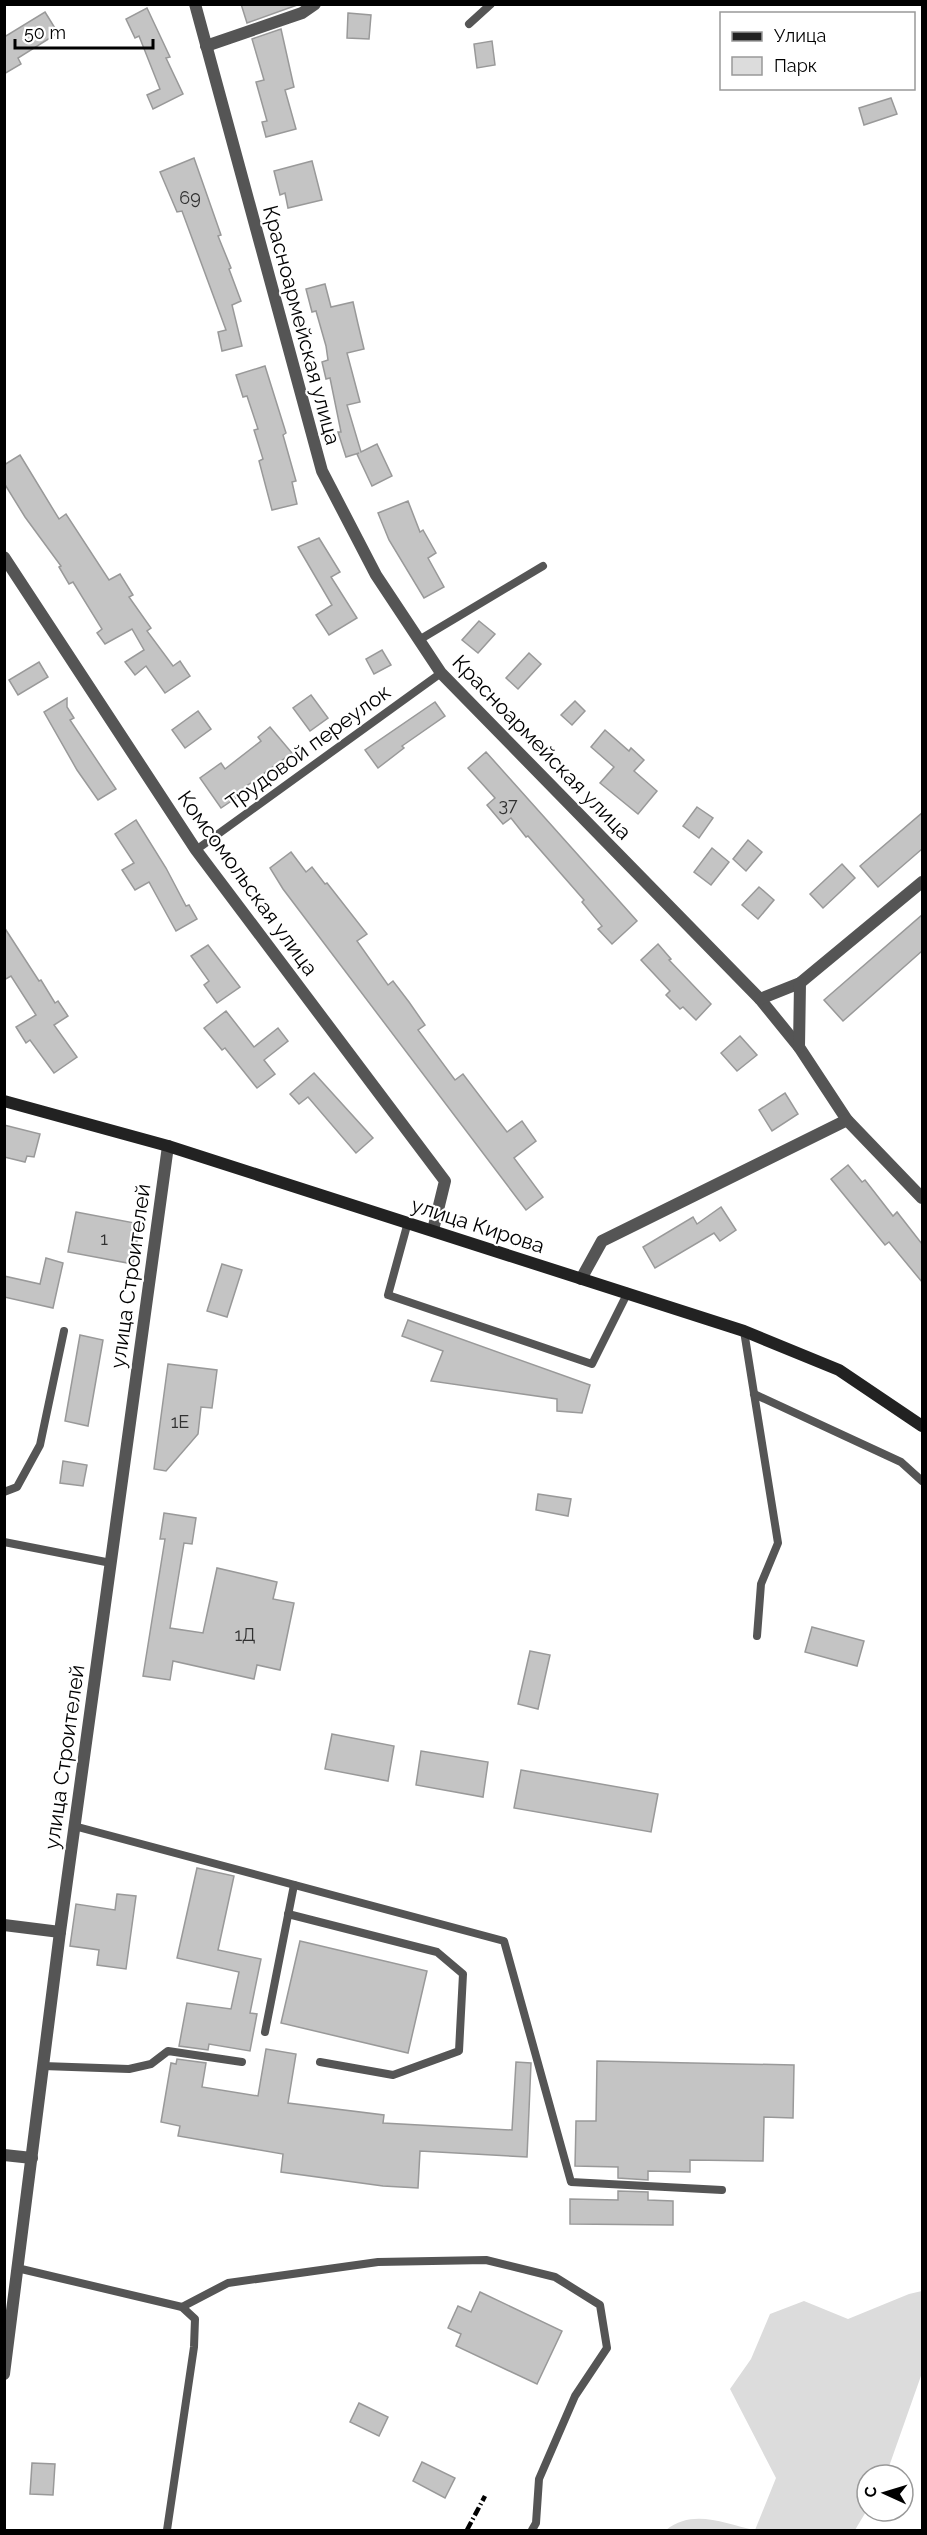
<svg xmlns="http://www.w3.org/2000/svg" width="927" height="2535" viewBox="0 0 927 2535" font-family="Raleway,sans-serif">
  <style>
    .green { fill: #dcdcdc }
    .building { fill: #c4c4c4; stroke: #999; stroke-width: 1.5 }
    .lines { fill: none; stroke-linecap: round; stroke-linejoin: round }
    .service { stroke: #555; stroke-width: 8 }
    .minor { stroke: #555; stroke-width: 12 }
    .secondary { stroke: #222; stroke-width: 12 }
    .rail { stroke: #000; stroke-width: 4.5; stroke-dasharray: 9 3 1.5 3; stroke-linecap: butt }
    .labels { text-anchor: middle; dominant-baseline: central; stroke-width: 4.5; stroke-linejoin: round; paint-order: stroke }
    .number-label { font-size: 18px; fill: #313131 }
    .street-label { font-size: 21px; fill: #000; stroke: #fff }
  </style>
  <rect width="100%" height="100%" fill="#fff"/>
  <path class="green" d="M922,2291V2373L886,2475H867V2510L855,2530H666C694,2508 724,2524 755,2530L776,2478L730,2389L751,2359L770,2314L804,2301L848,2319L909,2294Z"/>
  <g class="building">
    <path d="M241,4H300L247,23Z"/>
    <path d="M147,8L170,57L166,58L183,94L153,109L147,95L160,89L139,36L135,38L126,19Z"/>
    <path d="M45,12L58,33L18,58L21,64L4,74V33L6,36Z"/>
    <path d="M348,13L371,15L369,39L347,38Z"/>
    <path d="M281,29L294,87L285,90L296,129L266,137L262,122L267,121L256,82L264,80L252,39Z"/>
    <path d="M492,41L495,65L477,68L474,44Z"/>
    <path d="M891,98L897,114L864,125L859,108Z"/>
    <path d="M194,158L221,235L218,236L231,268L229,269L241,301L232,305L242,346L222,351L218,332L226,330L182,211L177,212L160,172Z"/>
    <path d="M312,161L322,200L288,208L285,193L280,195L274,171Z"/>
    <path d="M325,284L331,307L353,302L358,324L364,349L347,353L360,402L347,405L361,452L377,444L392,476L372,486L357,454L359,453L346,457L338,432H341L330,378L326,379L322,362L328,360L326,346L316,311L312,312L306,289Z"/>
    <path d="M265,366L286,433L283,435L296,481L292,482L297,504L272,510L259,461L263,459L254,430L258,429L247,396L243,397L236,375Z"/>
    <path d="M20,455L59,519L66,514L109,580L120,574L133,595L129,597L151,628L147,631L173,666L180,661L190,676L165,693L146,666L135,675L125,662L144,650L132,629L105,644L97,633L102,629L73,582L69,584L59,567L61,566L25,517L4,483V465Z"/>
    <path d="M408,501L420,532L423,530L436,553L428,558L444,587L424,598L389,540L378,513Z"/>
    <path d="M319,538L340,572L331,577L357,618L329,635L316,615L332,605L298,547Z"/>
    <path d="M479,621L495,634L478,653L462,640Z"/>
    <path d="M382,650L391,665L374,674L366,659Z"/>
    <path d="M529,653L541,664L518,689L506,678Z"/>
    <path d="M39,662L48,677L18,695L9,680Z"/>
    <path d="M311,695L328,718L310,731L293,708Z"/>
    <path d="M67,698V707L74,718L70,720L116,789L98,800L77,770L44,712Z"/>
    <path d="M575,701L585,711L572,725L561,715Z"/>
    <path d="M435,702L445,716L402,746L404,748L378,768L365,750Z"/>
    <path d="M198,711L211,729L185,748L172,730Z"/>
    <path d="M270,727L292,753L241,790L243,793L221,808L200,778L221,763L225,769L261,741L258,737Z"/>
    <path d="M605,730L629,751L631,748L644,760L634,771L657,791L638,814L600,783L614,767L591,747Z"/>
    <path d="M486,752L637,921L612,944L598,929L602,926L582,902L584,900L528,836L526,837L511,818L503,824L487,805L495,798L468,768Z"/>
    <path d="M697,807L713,818L699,838L683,826Z"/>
    <path d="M922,813V849L878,887L860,866Z"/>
    <path d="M136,820L166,868L186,906L189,905L197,919L176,931L149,882L135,890L122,870L134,863L115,834Z"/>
    <path d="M748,840L762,852L746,871L733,859Z"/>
    <path d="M712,848L729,862L711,885L694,872Z"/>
    <path d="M291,852L306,872L312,867L325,884L327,883L367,934L357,941L388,985L393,981L409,1002L425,1025L418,1030L455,1080L463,1074L507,1132L522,1121L536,1141L514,1158L543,1197L526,1210L283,889L270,868Z"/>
    <path d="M842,864L855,878L823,908L810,894Z"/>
    <path d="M759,887L774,900L758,919L742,905Z"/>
    <path d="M922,915V951L843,1021L824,1000Z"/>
    <path d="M4,927L39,981L41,980L55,1003L58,1001L68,1016L54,1025L77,1057L54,1073L30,1040L26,1043L16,1027L36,1015L11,976L4,980Z"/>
    <path d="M658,944L671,959L669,960L711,1004L696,1020L683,1007L680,1009L666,995L670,991L641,960Z"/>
    <path d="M208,945L240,987L217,1003L204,985L209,981L191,956Z"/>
    <path d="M226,1011L254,1047L278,1028L288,1041L264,1060L275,1074L257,1088L225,1048L222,1050L204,1028Z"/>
    <path d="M740,1036L757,1055L737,1071L721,1053Z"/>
    <path d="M314,1073L373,1138L356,1153L308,1097L299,1104L290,1094Z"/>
    <path d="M785,1093L798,1114L772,1131L759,1110Z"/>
    <path d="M4,1125L40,1134L34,1157L27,1156L25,1162L4,1157Z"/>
    <path d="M848,1165L862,1182L865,1180L893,1216L897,1212L922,1244V1282L889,1242L885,1245L831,1179Z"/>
    <path d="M721,1207L736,1230L720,1241L714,1233L655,1268L643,1247L693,1217L697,1224Z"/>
    <path d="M76,1212L140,1224L133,1264L68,1252Z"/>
    <path d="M46,1258L63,1263L53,1308L4,1297V1276L40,1284Z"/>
    <path d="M222,1264L242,1270L227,1317L207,1311Z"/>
    <path d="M408,1320L590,1385L582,1413L557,1411V1399L431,1381L443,1351L402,1336Z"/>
    <path d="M80,1335L103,1340L88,1426L65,1421Z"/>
    <path d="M168,1364L217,1370L212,1408L201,1407L198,1434L166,1471L154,1469Z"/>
    <path d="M63,1461L87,1465L83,1486L60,1483Z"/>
    <path d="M538,1494L571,1499L568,1516L536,1510Z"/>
    <path d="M164,1513L196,1518L192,1544L184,1543L170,1628L203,1633L217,1568L277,1582L273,1599L294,1603L280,1670L257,1665L254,1679L173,1661L170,1680L143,1676L165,1539H160Z"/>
    <path d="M812,1627L864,1641L857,1666L805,1652Z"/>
    <path d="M530,1651L550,1655L538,1709L518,1704Z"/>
    <path d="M332,1734L394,1746L388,1781L325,1769Z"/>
    <path d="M421,1751L488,1762L483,1797L416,1785Z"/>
    <path d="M521,1770L658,1794L651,1832L514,1808Z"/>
    <path d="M197,1868L234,1876L218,1950L261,1959L250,2013L257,2014L250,2051L209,2044L208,2050L179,2046L187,2003L231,2009L239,1972L177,1958Z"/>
    <path d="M117,1894L136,1896L126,1969L97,1965L99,1950L70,1946L76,1904L115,1910Z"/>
    <path d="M300,1941L427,1971L408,2053L281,2023Z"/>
    <path d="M266,2049L296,2054L288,2103L384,2115L383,2123L512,2130L516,2062L531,2063L527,2157L420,2151L418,2188L383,2186L281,2172L283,2154L178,2136L180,2126L161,2122L171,2063L176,2064L177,2059L206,2063L202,2087L258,2096Z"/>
    <path d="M597,2061L794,2065L793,2118L764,2117L763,2161L690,2160V2172L648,2171V2180L618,2178V2167L575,2166L576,2121H596Z"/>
    <path d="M618,2191L648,2192V2200L673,2201V2225L570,2224V2199L618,2200Z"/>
    <path d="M480,2292L562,2331L537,2384L456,2346L461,2334L448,2328L458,2306L471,2312Z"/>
    <path d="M359,2403L388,2417L379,2436L350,2422Z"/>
    <path d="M422,2462L455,2478L445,2498L413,2481Z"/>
    <path d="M32,2463L55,2464L53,2495L30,2494Z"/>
  </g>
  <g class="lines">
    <g class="service">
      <path d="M469,24L491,4"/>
      <path d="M419,640L543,566"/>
      <path d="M196,850L441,673"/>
      <path d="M408,1222L388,1295L592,1364L628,1292"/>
      <path d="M744,1331L778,1543L761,1584L757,1636"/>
      <path d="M754,1394L901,1462L922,1481"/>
      <path d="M4,1492L17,1487L40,1445L64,1331"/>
      <path d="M4,1542L111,1563"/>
      <path d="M74,1826L504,1941L571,2182L722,2190"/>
      <path d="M288,1914L437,1952L463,1974L459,2051L393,2075L320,2062"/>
      <path d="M265,2032L294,1885"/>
      <path d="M43,2066L129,2069L151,2064L168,2051L242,2062"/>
      <path d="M17,2268L182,2307L195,2319L194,2347L167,2530"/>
      <path d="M182,2307L228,2283L378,2262L486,2260L555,2277L600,2305L607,2348L575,2396L539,2479L536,2523L532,2530"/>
    </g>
    <g class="minor">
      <path d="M195,4L322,471L376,575L441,673L760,999L799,1047L847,1120L922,1198"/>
      <path d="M206,46L302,13L315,4"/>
      <path d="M4,557L196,850L445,1181L433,1230"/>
      <path d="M760,999L800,983L922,882"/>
      <path d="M799,1047L800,983"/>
      <path d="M581,1279L602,1241L847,1120"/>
      <path d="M4,1925L60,1932"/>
      <path d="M4,2155L32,2158"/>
      <path d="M4,2374L60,1932L168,1146"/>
    </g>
    <path class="secondary" d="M4,1101L168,1146L744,1331L839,1370L922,1426"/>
    <path class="rail" d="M467,2530L485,2496"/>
  </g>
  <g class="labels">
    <g class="number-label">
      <text x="190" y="197">69</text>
      <text x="508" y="804">37</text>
      <text x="104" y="1238">1</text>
      <text x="180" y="1421">1Е</text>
      <text x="245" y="1634">1Д</text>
    </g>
    <g class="street-label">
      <text transform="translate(302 325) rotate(75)">Красноармейская улица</text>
      <text transform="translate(308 747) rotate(-36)">Трудовой переулок</text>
      <text transform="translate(542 747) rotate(46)">Красноармейская улица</text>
      <text transform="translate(248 883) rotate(54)">Комсомольская улица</text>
      <text transform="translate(478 1225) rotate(18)">улица Кирова</text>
      <text transform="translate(130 1276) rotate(-82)">улица Строителей</text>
      <text transform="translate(64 1757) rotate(-82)">улица Строителей</text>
    </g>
  </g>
  <rect width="927" height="2535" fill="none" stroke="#000000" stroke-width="12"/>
  <rect x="720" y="12" width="195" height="78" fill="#ffffff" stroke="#999999" stroke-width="1.5"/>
  <rect x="732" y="32" width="30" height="9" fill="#222222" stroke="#999999" stroke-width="1.5"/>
  <text x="774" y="42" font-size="18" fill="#000000">Улица</text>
  <rect x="732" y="57" width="30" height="18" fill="#dcdcdc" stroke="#999999" stroke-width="1.5"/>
  <text x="774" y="72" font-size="18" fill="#000000">Парк</text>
  <g transform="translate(885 2493) rotate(274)"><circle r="28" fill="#ffffff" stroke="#999999" stroke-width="1.5"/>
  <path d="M0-4.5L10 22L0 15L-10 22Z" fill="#000000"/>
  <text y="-9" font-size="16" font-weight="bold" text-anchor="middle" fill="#000000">С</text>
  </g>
  <path d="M15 39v9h138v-9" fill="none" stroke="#000000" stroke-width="3"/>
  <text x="24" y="39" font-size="18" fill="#000000" stroke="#ffffff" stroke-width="4.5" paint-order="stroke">50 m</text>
</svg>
